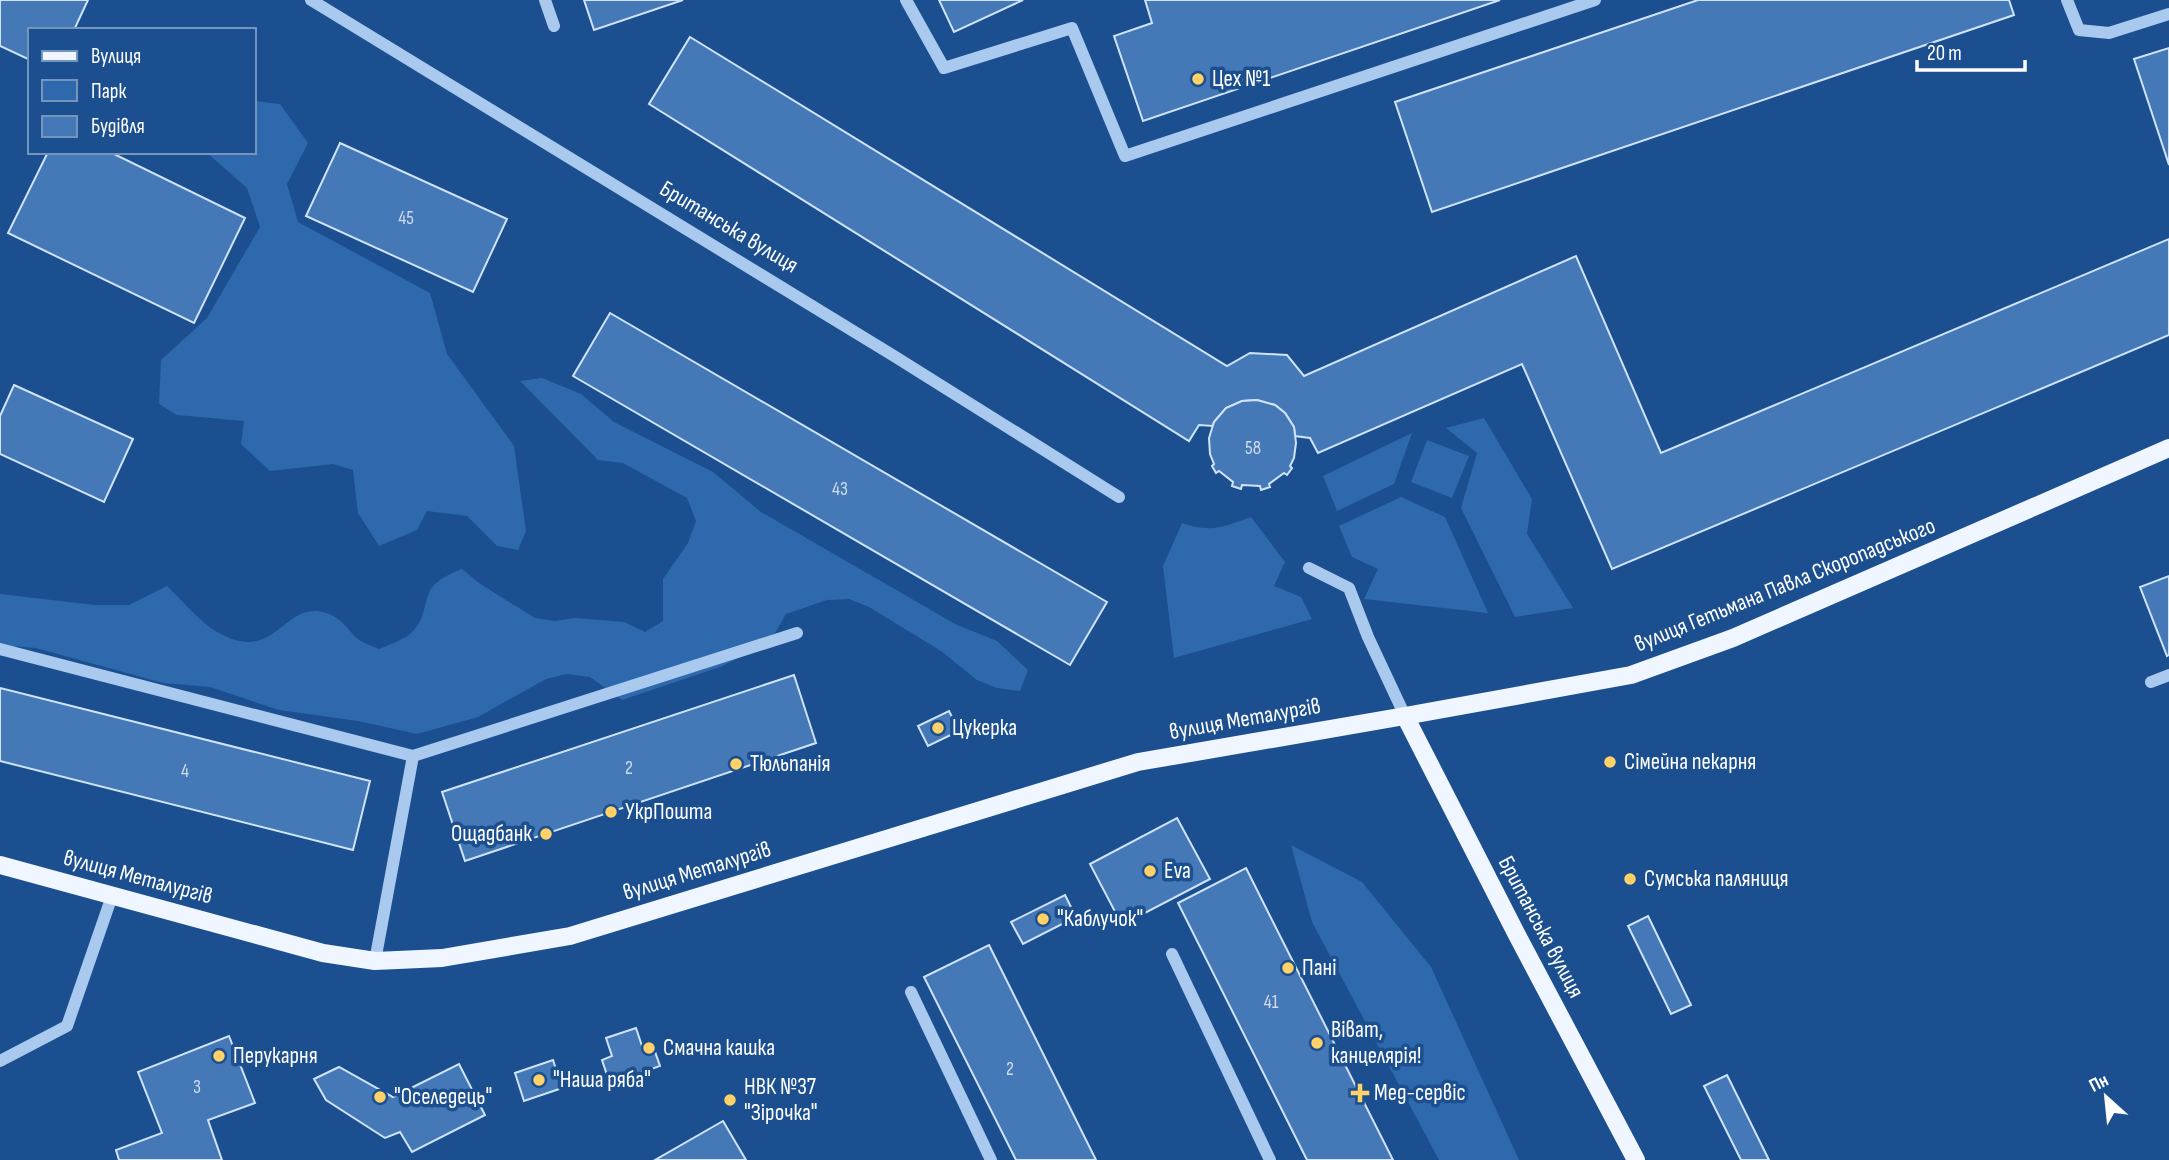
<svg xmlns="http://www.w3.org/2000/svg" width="2169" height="1160" viewBox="0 0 2169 1160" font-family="'Sofia Sans Condensed',sans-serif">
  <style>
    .green { fill: #2e69ad }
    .building { fill: #4478b7; stroke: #cfe3fa; stroke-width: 2 }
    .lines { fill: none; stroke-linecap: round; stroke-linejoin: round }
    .minor { stroke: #a9c9ee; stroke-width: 12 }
    .major { stroke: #f0f6ff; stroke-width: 18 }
    .poi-dot { fill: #ffd166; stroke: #1b4f8f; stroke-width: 2.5 }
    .labels { text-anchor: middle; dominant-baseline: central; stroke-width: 7; stroke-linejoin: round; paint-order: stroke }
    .number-label { font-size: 19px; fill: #d0dded }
    .poi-label { font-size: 23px; fill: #fff; stroke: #1b4f8f; text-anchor: start }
    .street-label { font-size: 23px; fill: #fff; stroke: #1b4f8f }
  </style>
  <rect width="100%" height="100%" fill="#1b4f8f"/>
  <g class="green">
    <path d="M254,101L280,104L308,143L287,184L298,222L430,293L447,354L514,446L526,531L518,550L497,546L467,516L427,511L417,530L379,546L358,513L353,470L333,464L270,471L241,444L244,421L177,415L159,404L161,360L207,318L260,227L247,188L206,152H254Z"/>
    <path d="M542,378L581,394L614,422L713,472L761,512L957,625L997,641L1028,670L1020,691L997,688L977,680L941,651L869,607L849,599L827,600L786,614L775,633L759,648L720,667L622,700L590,677L567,674L546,679L478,717L417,734L358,721L279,710L210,687L163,683L36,648L0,645V594L95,605H129L167,586C181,599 198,620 214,630C276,669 282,599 326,613C342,617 348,631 359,640C365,644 373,646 379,649C391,644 404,640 413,631C423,621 424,608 428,595C433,581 449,574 462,569L479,583L535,618L555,621L575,618L624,622L645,632L663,621V579L688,543L696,521L687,498L623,463L598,460L520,381Z"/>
    <path d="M1484,418L1532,499L1527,534L1573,608L1515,617L1461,508L1477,453L1446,428Z"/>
    <path d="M1412,433L1394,484L1337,511L1323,476Z"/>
    <path d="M1427,440L1469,456L1452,498L1411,482Z"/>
    <path d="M1401,497L1445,517L1488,613L1364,599L1378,569L1352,557L1339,526Z"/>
    <path d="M1251,517L1285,562L1274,586L1301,597L1312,619L1174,658L1163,566L1182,523C1211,533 1223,527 1251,517Z"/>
    <path d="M1291,845L1362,882L1431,967L1519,1160H1439L1312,922Z"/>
  </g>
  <g class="building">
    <path d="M0,0H88L74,30H30V60L0,46Z"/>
    <path d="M584,0H683L594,30Z"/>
    <path d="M939,0H1023L954,32Z"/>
    <path d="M1145,0H1500L1143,121L1114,36L1152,23Z"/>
    <path d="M1698,0H2009L2014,15L1432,212L1395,102Z"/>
    <path d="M690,37L1227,366L1250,353L1287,355L1304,376L1576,256L1661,453L2169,239V335L1612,569L1522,364L1318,453L1310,438L1295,436L1294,427L1285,413L1275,405L1257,400L1242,401L1226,408L1214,422L1213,426L1199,425L1189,441L649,104Z"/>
    <path d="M2169,48V165L2134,59Z"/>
    <path d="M340,143L507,219L473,292L306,216Z"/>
    <path d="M48,152H110L245,218L194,323L8,233Z"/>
    <path d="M610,313L1107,602L1070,665L573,376Z"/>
    <path d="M14,385L133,439L104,502L0,454V416Z"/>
    <path d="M1257,400L1275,405L1285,413L1294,427L1296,443L1294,458L1290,466L1292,468L1287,475L1284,473L1269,484L1270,487L1261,490L1260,486L1242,485L1241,489L1232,486L1233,482L1219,471L1216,473L1212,466L1214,464L1210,454L1209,438L1214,422L1226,408L1242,401Z"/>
    <path d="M2169,576V655L2167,656L2140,587Z"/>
    <path d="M794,675L816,743L465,861L442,792Z"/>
    <path d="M0,688L370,781L353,850L0,761Z"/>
    <path d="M949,711L959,731L928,746L918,726Z"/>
    <path d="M1177,818L1210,879L1122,925L1090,864Z"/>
    <path d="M1246,868L1268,912L1393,1160H1307L1178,903Z"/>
    <path d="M1065,895L1076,917L1023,944L1011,922Z"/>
    <path d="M1648,916L1691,1005L1671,1014L1628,926Z"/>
    <path d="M989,945L1096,1160H1016L924,977Z"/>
    <path d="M636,1028L642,1046L652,1043L660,1066L610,1084L602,1060L612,1056L606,1038Z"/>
    <path d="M229,1036L255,1103L208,1120L222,1160H119L116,1150L162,1133L138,1072Z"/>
    <path d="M553,1060L562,1088L524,1101L515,1073Z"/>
    <path d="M459,1064L485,1115L412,1152L400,1132L385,1138L326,1100L314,1079L339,1067L393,1097Z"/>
    <path d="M1727,1075L1769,1160H1741L1704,1086Z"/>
    <path d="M723,1121L746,1160H655Z"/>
  </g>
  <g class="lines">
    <g class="minor">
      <path d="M311,0L894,356L1119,497"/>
      <path d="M545,0L554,26"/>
      <path d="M906,0L944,68L1072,28L1125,156L1595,0"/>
      <path d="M2067,0L2079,30L2109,33L2169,14"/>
      <path d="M1309,568L1349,588L1368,637L1405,716"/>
      <path d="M0,649L413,756L797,633"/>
      <path d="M2151,682L2169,675"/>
      <path d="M1172,954L1270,1160"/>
      <path d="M375,961L413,756"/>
      <path d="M911,992L991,1160"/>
      <path d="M0,1061L67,1026L112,896"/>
    </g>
    <g class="major">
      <path d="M1405,716L1517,935L1636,1160"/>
      <path d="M0,865L323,953L375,961L442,958L570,936L1138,762L1405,716L1631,675L1733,638L2169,448"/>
    </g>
  </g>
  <g class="poi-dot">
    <circle cx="1198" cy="79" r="7"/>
    <circle cx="938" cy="728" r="7"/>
    <circle cx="1610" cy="762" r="7"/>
    <circle cx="736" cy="764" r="7"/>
    <circle cx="611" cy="812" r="7"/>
    <circle cx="546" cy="834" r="7"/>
    <circle cx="1150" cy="871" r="7"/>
    <circle cx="1630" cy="879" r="7"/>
    <circle cx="1043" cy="919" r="7"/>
    <circle cx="1288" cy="968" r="7"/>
    <circle cx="1317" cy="1043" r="7"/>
    <circle cx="649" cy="1048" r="7"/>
    <circle cx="219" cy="1056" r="7"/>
    <circle cx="539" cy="1080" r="7"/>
    <path d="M1356.5 1082.5h7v7h7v7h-7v7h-7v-7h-7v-7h7z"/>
    <circle cx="380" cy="1097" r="7"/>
    <circle cx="730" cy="1100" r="7"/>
  </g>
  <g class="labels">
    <g class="number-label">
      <text x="406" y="218">45</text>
      <text x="1253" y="448">58</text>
      <text x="840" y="489">43</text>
      <text x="629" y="768">2</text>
      <text x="185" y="771">4</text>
      <text x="1271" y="1002">41</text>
      <text x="1010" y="1069">2</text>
      <text x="197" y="1087">3</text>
    </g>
    <g class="poi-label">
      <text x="1212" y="79">Цех №1</text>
      <text x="952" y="728">Цукерка</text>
      <text x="1624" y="762">Сімейна пекарня</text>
      <text x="750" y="764">Тюльпанія</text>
      <text x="625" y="812">УкрПошта</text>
      <text x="532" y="834" text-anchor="end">Ощадбанк</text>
      <text x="1164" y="871">Eva</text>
      <text x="1644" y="879">Сумська паляниця</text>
      <text x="1057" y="919">"Каблучок"</text>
      <text x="1302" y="968">Пані</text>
      <text x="1331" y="1030">Віват,<tspan x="1331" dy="26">канцелярія!</tspan></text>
      <text x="663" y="1048">Смачна кашка</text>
      <text x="233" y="1056">Перукарня</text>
      <text x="553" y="1080">"Наша ряба"</text>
      <text x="744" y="1087">НВК №37<tspan x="744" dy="26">"Зірочка"</tspan></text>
      <text x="1374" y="1093">Мед-сервіс</text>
      <text x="394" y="1097">"Оселедець"</text>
    </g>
    <g class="street-label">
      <text transform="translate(729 227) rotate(31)">Британська вулиця</text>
      <text transform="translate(1785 585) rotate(-22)">вулиця Гетьмана Павла Скоропадського</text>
      <text transform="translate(1245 719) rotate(-10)">вулиця Металургів</text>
      <text transform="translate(697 871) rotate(-17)">вулиця Металургів</text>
      <text transform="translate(138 877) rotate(15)">вулиця Металургів</text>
      <text transform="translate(1541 927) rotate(62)">Британська вулиця</text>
    </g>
  </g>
  <rect x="28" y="28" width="228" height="126" fill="#1b4f8f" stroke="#7695bc" stroke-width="2"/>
  <rect x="42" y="51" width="35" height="10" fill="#f0f6ff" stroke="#7695bc" stroke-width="2"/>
  <text x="91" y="63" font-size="21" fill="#ffffff">Вулиця</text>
  <rect x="42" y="80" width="35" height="21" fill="#2e69ad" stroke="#7695bc" stroke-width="2"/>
  <text x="91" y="98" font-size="21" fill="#ffffff">Парк</text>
  <rect x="42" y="116" width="35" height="21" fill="#4478b7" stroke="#7695bc" stroke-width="2"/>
  <text x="91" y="133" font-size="21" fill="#ffffff">Будівля</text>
  <g transform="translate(2106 1097) rotate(333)" stroke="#1b4f8f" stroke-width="5" paint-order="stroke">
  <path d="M0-5L12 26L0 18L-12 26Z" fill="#ffffff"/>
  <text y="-10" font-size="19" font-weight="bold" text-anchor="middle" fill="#ffffff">Пн</text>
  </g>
  <path d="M1917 60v10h108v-10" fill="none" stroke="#ffffff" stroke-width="3.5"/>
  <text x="1927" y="60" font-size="21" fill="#ffffff" stroke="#1b4f8f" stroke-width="5" paint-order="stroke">20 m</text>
</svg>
